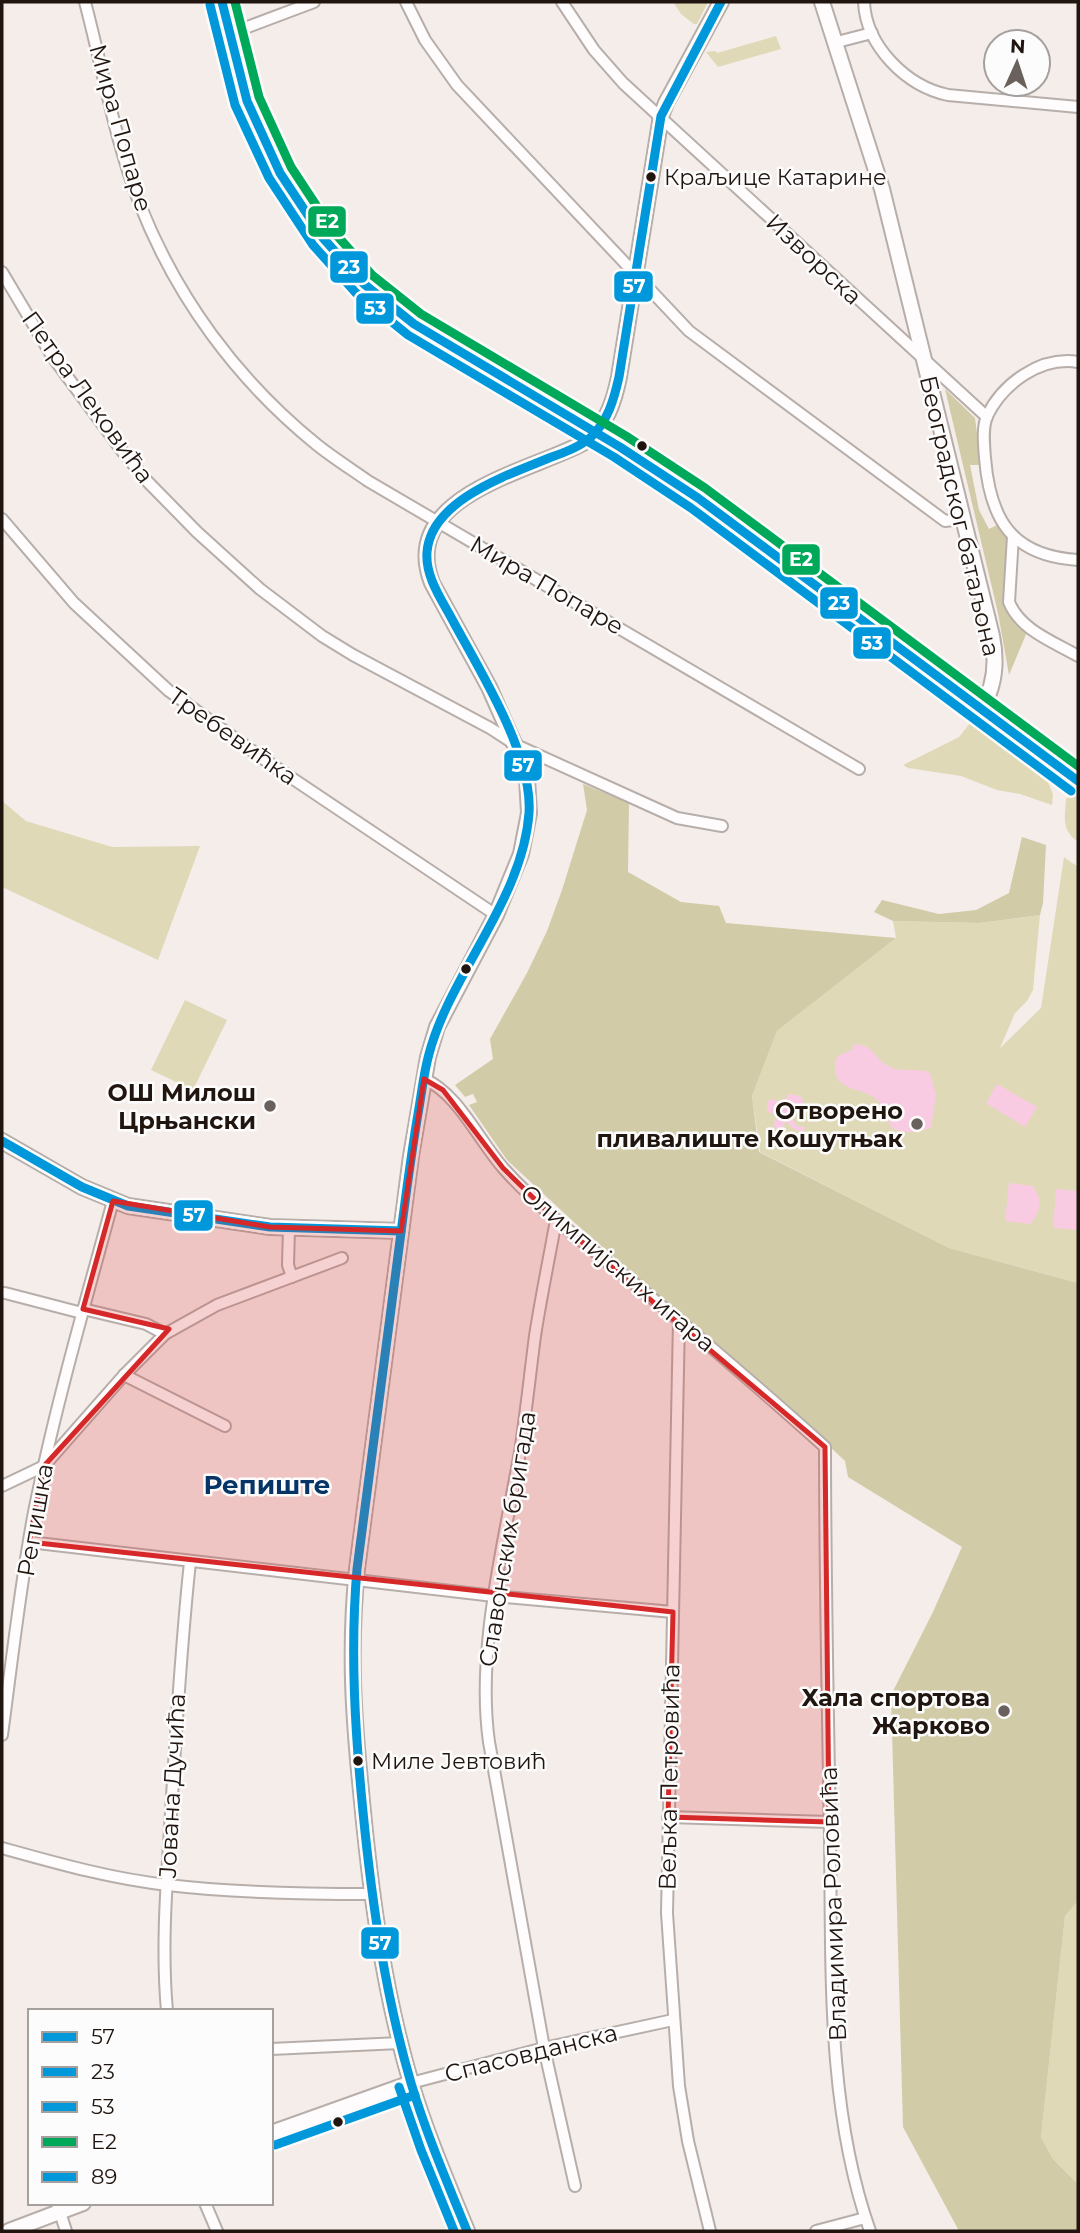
<svg xmlns="http://www.w3.org/2000/svg" width="1080" height="2233" viewBox="0 0 1080 2233" font-family="Montserrat,sans-serif">
  <style>
    .green { fill: #e0d9b8 }
    .forest { fill: #d2cba7 }
    .water { fill: #f9cbe3 }
    .lines { fill: none; stroke-linecap: round; stroke-linejoin: round }
    .minor-casing { stroke: #b7aeaa; stroke-width: 14 }
    .tertiary-casing { stroke: #b7aeaa; stroke-width: 18 }
    .secondary-casing { stroke: #b7aeaa; stroke-width: 19 }
    .minor { stroke: #fefcfc; stroke-width: 10 }
    .tertiary { stroke: #fefcfc; stroke-width: 14 }
    .secondary { stroke: #fefcfc; stroke-width: 16 }
    .bus-1-casing { stroke: #fcfcfc; stroke-width: 14 }
    .bus-2-casing { stroke: #fcfcfc; stroke-width: 14 }
    .bus-3-casing { stroke: #fcfcfc; stroke-width: 14 }
    .bus-4-casing { stroke: #fcfcfc; stroke-width: 14 }
    .bus-5-casing { stroke: #fcfcfc; stroke-width: 14 }
    .bus-1 { stroke: #0098da; stroke-width: 9 }
    .bus-2 { stroke: #0098da; stroke-width: 9 }
    .bus-3 { stroke: #0098da; stroke-width: 9 }
    .bus-4 { stroke: #00a859; stroke-width: 9 }
    .bus-5 { stroke: #0098da; stroke-width: 9 }
    .marked { fill: #d62828; fill-opacity: 0.2; stroke: #d62828; stroke-width: 5; stroke-linejoin: round }
    .bus-dot { fill: #211510; stroke: #fcfcfc; stroke-width: 2.5 }
    .poi-dot { fill: #6b615c; stroke: #fcfcfc; stroke-width: 2.5 }
    .labels { text-anchor: middle; dominant-baseline: central; stroke-width: 5; stroke-linejoin: round; paint-order: stroke }
    .bus-label { font-size: 22px; fill: #211510; stroke: #fcfcfc; text-anchor: start }
    .street-label { font-size: 24px; fill: #211510; stroke: #fcfcfc }
    .poi-label { font-size: 24px; font-weight: bold; fill: #211510; stroke: #fcfcfc; text-anchor: end }
    .neighbourhood-label { font-size: 26px; font-weight: bold; fill: #053567; stroke: #fcfcfc }
    .line-badge { stroke: #fcfcfc; stroke-width: 2.5 }
    .badge-label { font-size: 19px; text-anchor: middle; font-weight: bold; fill: #fff }
  </style>
  <rect width="100%" height="100%" fill="#f5edea"/>
  <g class="green">
    <path d="M673,2H708L697,24H694L681,14Z"/>
    <path d="M776,36L781,49L718,67L706,52L716,51L717,53Z"/>
    <path d="M974,718L1045,775L1053,794L1052,805L1020,794L997,790L961,776L908,768L903,765L959,737Z"/>
    <path d="M1072,795L1078,797V842C1061,829 1065,819 1066,799Z"/>
    <path d="M2,801L26,821L112,847L200,846L158,960L2,887Z"/>
    <path d="M1064,857L1078,867V1283L949,1248L760,1152L752,1096L777,1031L896,938L893,921L979,923L1040,915L1033,990L1027,1001L1015,1013L1000,1048L1041,1008Z"/>
    <path d="M185,1000L227,1020L193,1090L151,1070Z"/>
    <path d="M1078,1901V2184L1053,2159L1041,2137L1065,1916Z"/>
  </g>
  <g class="forest">
    <path d="M945,389L975,418L981,465H970L979,510L989,529L997,525L1007,538C1005,571 998,610 1027,632L1009,675L998,613Z"/>
    <path d="M583,784L629,803L628,872L681,902L719,906L726,923L896,938L777,1031L752,1096L759,1152L949,1248L1078,1283V1901L1065,1916L1041,2137L1053,2159L1078,2184V2231H959L903,2127L891,1695L932,1614L962,1547L848,1477L845,1461L794,1413L576,1224L507,1160L469,1105L477,1102L473,1094L465,1097L455,1085L493,1059L490,1039L527,973L547,931L562,890L587,810Z"/>
    <path d="M1022,837L1046,845L1043,903L1040,915L979,923L893,921L874,912L882,900L939,914L976,910L1009,893Z"/>
  </g>
  <g class="water">
    <path d="M858,1044C876,1048 876,1061 890,1067C902,1073 918,1067 930,1073L936,1095L931,1127C920,1134 903,1133 892,1128C887,1120 883,1105 876,1099C862,1086 835,1093 835,1067C835,1053 842,1055 852,1050L853,1045Z"/>
    <path d="M997,1084L1037,1107L1025,1127L986,1103Z"/>
    <path d="M788,1094L800,1096L803,1101V1108L793,1114L792,1119L797,1126L805,1127L803,1133L794,1129L785,1121L783,1129L778,1130L773,1126L777,1116L767,1111L768,1101L773,1099L784,1104Z"/>
    <path d="M1009,1183L1033,1186C1043,1202 1041,1210 1030,1224L1005,1221Z"/>
    <path d="M1056,1189L1078,1191V1230L1053,1228Z"/>
  </g>
  <g class="lines">
    <g class="minor-casing">
      <g id="minor">
        <path d="M85,2C102,66 115,141 139,202C176,297 237,380 316,444C332,457 351,469 368,481L859,769"/>
        <path d="M406,2L425,40L457,85L689,331L945,521L962,519"/>
        <path d="M562,2L594,50L623,83L987,417"/>
        <path d="M864,2C866,46 906,86 948,95L1078,107"/>
        <path d="M229,34L314,2"/>
        <path d="M837,42L872,33"/>
        <path d="M2,272L52,356L123,452L148,482L197,532L260,589L322,636L353,655L490,728L516,745L677,818L722,826"/>
        <path d="M1078,362C1041,356 1003,383 987,416C982,428 984,445 985,458C990,520 1012,556 1078,560"/>
        <path d="M2,519L74,603L169,691L265,760L496,915"/>
        <path d="M1013,536L1009,602C1020,630 1054,642 1078,656"/>
        <path d="M424,1079C458,1093 479,1141 504,1169C548,1218 602,1256 652,1298C711,1346 768,1396 825,1447C825,1578 828,1708 830,1839C832,1968 826,2107 870,2231"/>
        <path d="M556,1220C549,1259 541,1297 535,1336C530,1374 526,1413 520,1452C504,1543 476,1650 489,1742L544,2048L575,2186"/>
        <path d="M289,1228L288,1265L292,1277"/>
        <path d="M5,1293L82,1313"/>
        <path d="M83,1309L146,1324L165,1334"/>
        <path d="M679,1320L667,1913L679,2086L688,2141L710,2231"/>
        <path d="M124,1375L225,1426"/>
        <path d="M2,1486L44,1466L124,1375L165,1334L217,1305L342,1258"/>
        <path d="M29,1542L494,1596L673,1612"/>
        <path d="M2,1735C12,1661 20,1586 34,1512C55,1407 85,1304 113,1201"/>
        <path d="M668,1817L829,1822"/>
        <path d="M2,1848C56,1863 112,1879 168,1885C235,1893 304,1894 371,1894"/>
        <path d="M167,2011C161,1945 167,1879 171,1813C176,1729 181,1646 190,1562"/>
        <path d="M271,2049L400,2043"/>
        <path d="M411,2083L544,2048L673,2020"/>
        <path d="M57,2203L66,2231"/>
        <path d="M205,2203L217,2231"/>
        <path d="M816,2231L865,2218"/>
      </g>
    </g>
    <g class="tertiary-casing">
      <g id="tertiary">
        <path d="M822,2L882,189L992,636C997,661 995,687 981,709"/>
        <path d="M2,1141L82,1187L128,1206L270,1227L401,1231"/>
        <path d="M271,2133L411,2083"/>
        <path d="M9,2231L83,2203"/>
        <path d="M467,2231C447,2182 426,2133 411,2083C383,1988 370,1889 361,1791C353,1713 349,1647 357,1569L411,1156L428,1057L437,1027L496,915L521,854L529,813L527,778L524,766L489,687L432,583C398,495 531,472 585,442C606,426 614,402 619,377L661,116L666,103L721,2"/>
      </g>
    </g>
    <g class="secondary-casing">
      <path id="secondary" d="M222,2L247,101L280,173L323,238L364,284L414,324L620,447L698,498L1078,781"/>
    </g>
    <use href="#minor" class="minor"/>
    <use href="#tertiary" class="tertiary"/>
    <use href="#secondary" class="secondary"/>
    <g class="bus-1-casing">
      <g id="bus-1">
        <path d="M2,1141L82,1187L128,1206L270,1227L401,1231"/>
        <path d="M467,2231C447,2182 426,2133 411,2083C385,1994 372,1903 363,1812C355,1731 350,1651 357,1569C371,1462 385,1355 399,1248C405,1201 411,1154 419,1108C422,1090 424,1072 429,1054C450,974 523,899 529,813C533,755 480,671 453,621C442,600 425,577 427,552C431,500 508,475 549,458C563,453 580,447 591,437C608,421 614,399 619,377L661,116L721,2"/>
      </g>
    </g>
    <g class="bus-2-casing">
      <path id="bus-2" d="M222,2L247,101L280,173L323,238L364,284L414,324L620,447L698,498L1078,781"/>
    </g>
    <g class="bus-3-casing">
      <path id="bus-3" d="M210,5L235,105L269,178L313,245L356,293L408,335L614,457L691,508L1071,791"/>
    </g>
    <g class="bus-4-casing">
      <path id="bus-4" d="M235,2L259,97L291,167L333,231L372,275L421,314L626,436L705,488L1078,766"/>
    </g>
    <g class="bus-5-casing">
      <g id="bus-5">
        <path d="M399,2087L421,2150L454,2231"/>
        <path d="M275,2145L415,2095"/>
      </g>
    </g>
    <use href="#bus-1" class="bus-1"/>
    <use href="#bus-2" class="bus-2"/>
    <use href="#bus-3" class="bus-3"/>
    <use href="#bus-4" class="bus-4"/>
    <use href="#bus-5" class="bus-5"/>
  </g>
  <path class="marked" d="M424,1079L443,1090L503,1168L556,1220L825,1447L829,1822L668,1817L673,1612L29,1542L44,1466L169,1329L83,1309L113,1201L270,1227L401,1231Z"/>
  <g class="bus-dot">
    <circle cx="651" cy="177" r="6"/>
    <circle cx="642" cy="446" r="6"/>
    <circle cx="466" cy="969" r="6"/>
    <circle cx="358" cy="1761" r="6"/>
    <circle cx="338" cy="2122" r="6"/>
  </g>
  <g class="poi-dot">
    <circle cx="270" cy="1106" r="7"/>
    <circle cx="917" cy="1124" r="7"/>
    <circle cx="1004" cy="1711" r="7"/>
  </g>
  <g class="labels">
    <g class="bus-label">
      <text x="664" y="177">Краљице Катарине</text>
      <text x="371" y="1761">Миле Јевтовић</text>
    </g>
    <g class="street-label">
      <text transform="translate(121 128) rotate(74)">Мира Попаре</text>
      <text transform="translate(814 259) rotate(43)">Изворска</text>
      <text transform="translate(88 397) rotate(54)">Петра Лековића</text>
      <text transform="translate(960 516) rotate(77)">Београдског батаљона</text>
      <text transform="translate(547 585) rotate(30)">Мира Попаре</text>
      <text transform="translate(233 736) rotate(35)">Требевићка</text>
      <text transform="translate(618 1268) rotate(40)">Олимпијских игара</text>
      <text transform="translate(35 1520) rotate(-80)">Репишка</text>
      <text transform="translate(507 1539) rotate(-81)">Славонских бригада</text>
      <text transform="translate(669 1777) rotate(-89)">Вељка Петровића</text>
      <text transform="translate(172 1786) rotate(-87)">Јована Дучића</text>
      <text transform="translate(833 1904) rotate(-92)">Владимира Роловића</text>
      <text transform="translate(531 2053) rotate(-14)">Спасовданска</text>
    </g>
    <g class="poi-label">
      <text x="256" y="1092">ОШ Милош<tspan x="256" dy="28">Црњански</tspan></text>
      <text x="903" y="1110">Отворено<tspan x="903" dy="28">пливалиште Кошутњак</tspan></text>
      <text x="990" y="1697">Хала спортова<tspan x="990" dy="28">Жарково</tspan></text>
    </g>
    <g class="neighbourhood-label">
      <text x="267" y="1485">Репиште</text>
    </g>
  </g>
  <g class="line-badge">
    <rect x="307" y="205" width="40" height="33" rx="7" fill="#00a859"/>
    <rect x="329" y="250" width="40" height="34" rx="7" fill="#0098da"/>
    <rect x="613" y="270" width="41" height="33" rx="7" fill="#0098da"/>
    <rect x="355" y="292" width="40" height="33" rx="7" fill="#0098da"/>
    <rect x="781" y="543" width="40" height="33" rx="7" fill="#00a859"/>
    <rect x="819" y="586" width="40" height="34" rx="7" fill="#0098da"/>
    <rect x="852" y="626" width="40" height="34" rx="7" fill="#0098da"/>
    <rect x="503" y="749" width="40" height="33" rx="7" fill="#0098da"/>
    <rect x="173" y="1199" width="41" height="33" rx="7" fill="#0098da"/>
    <rect x="360" y="1926" width="40" height="34" rx="7" fill="#0098da"/>
  </g>
  <g class="badge-label">
    <text x="327" y="228">E2</text>
    <text x="349" y="274">23</text>
    <text x="634" y="293">57</text>
    <text x="375" y="315">53</text>
    <text x="801" y="566">E2</text>
    <text x="839" y="610">23</text>
    <text x="872" y="650">53</text>
    <text x="523" y="772">57</text>
    <text x="194" y="1222">57</text>
    <text x="380" y="1950">57</text>
  </g>
  <rect width="1080" height="2233" fill="none" stroke="#211510" stroke-width="7"/>
  <rect x="28" y="2009" width="245" height="196" fill="#fcfcfc" stroke="#a4a09e" stroke-width="2"/>
  <rect x="42" y="2032" width="35" height="10" fill="#0098da" stroke="#a4a09e" stroke-width="2"/>
  <text x="91" y="2044" font-size="21" fill="#211510">57</text>
  <rect x="42" y="2067" width="35" height="10" fill="#0098da" stroke="#a4a09e" stroke-width="2"/>
  <text x="91" y="2079" font-size="21" fill="#211510">23</text>
  <rect x="42" y="2102" width="35" height="10" fill="#0098da" stroke="#a4a09e" stroke-width="2"/>
  <text x="91" y="2114" font-size="21" fill="#211510">53</text>
  <rect x="42" y="2137" width="35" height="10" fill="#00a859" stroke="#a4a09e" stroke-width="2"/>
  <text x="91" y="2149" font-size="21" fill="#211510">E2</text>
  <rect x="42" y="2172" width="35" height="10" fill="#0098da" stroke="#a4a09e" stroke-width="2"/>
  <text x="91" y="2184" font-size="21" fill="#211510">89</text>
  <g transform="translate(1017 63) rotate(3)"><circle r="33" fill="#fcfcfc" stroke="#a4a09e" stroke-width="2"/>
  <path d="M0-5L12 26L0 18L-12 26Z" fill="#6b615c"/>
  <text y="-10" font-size="19" font-weight="bold" text-anchor="middle" fill="#211510">N</text>
  </g>
</svg>
